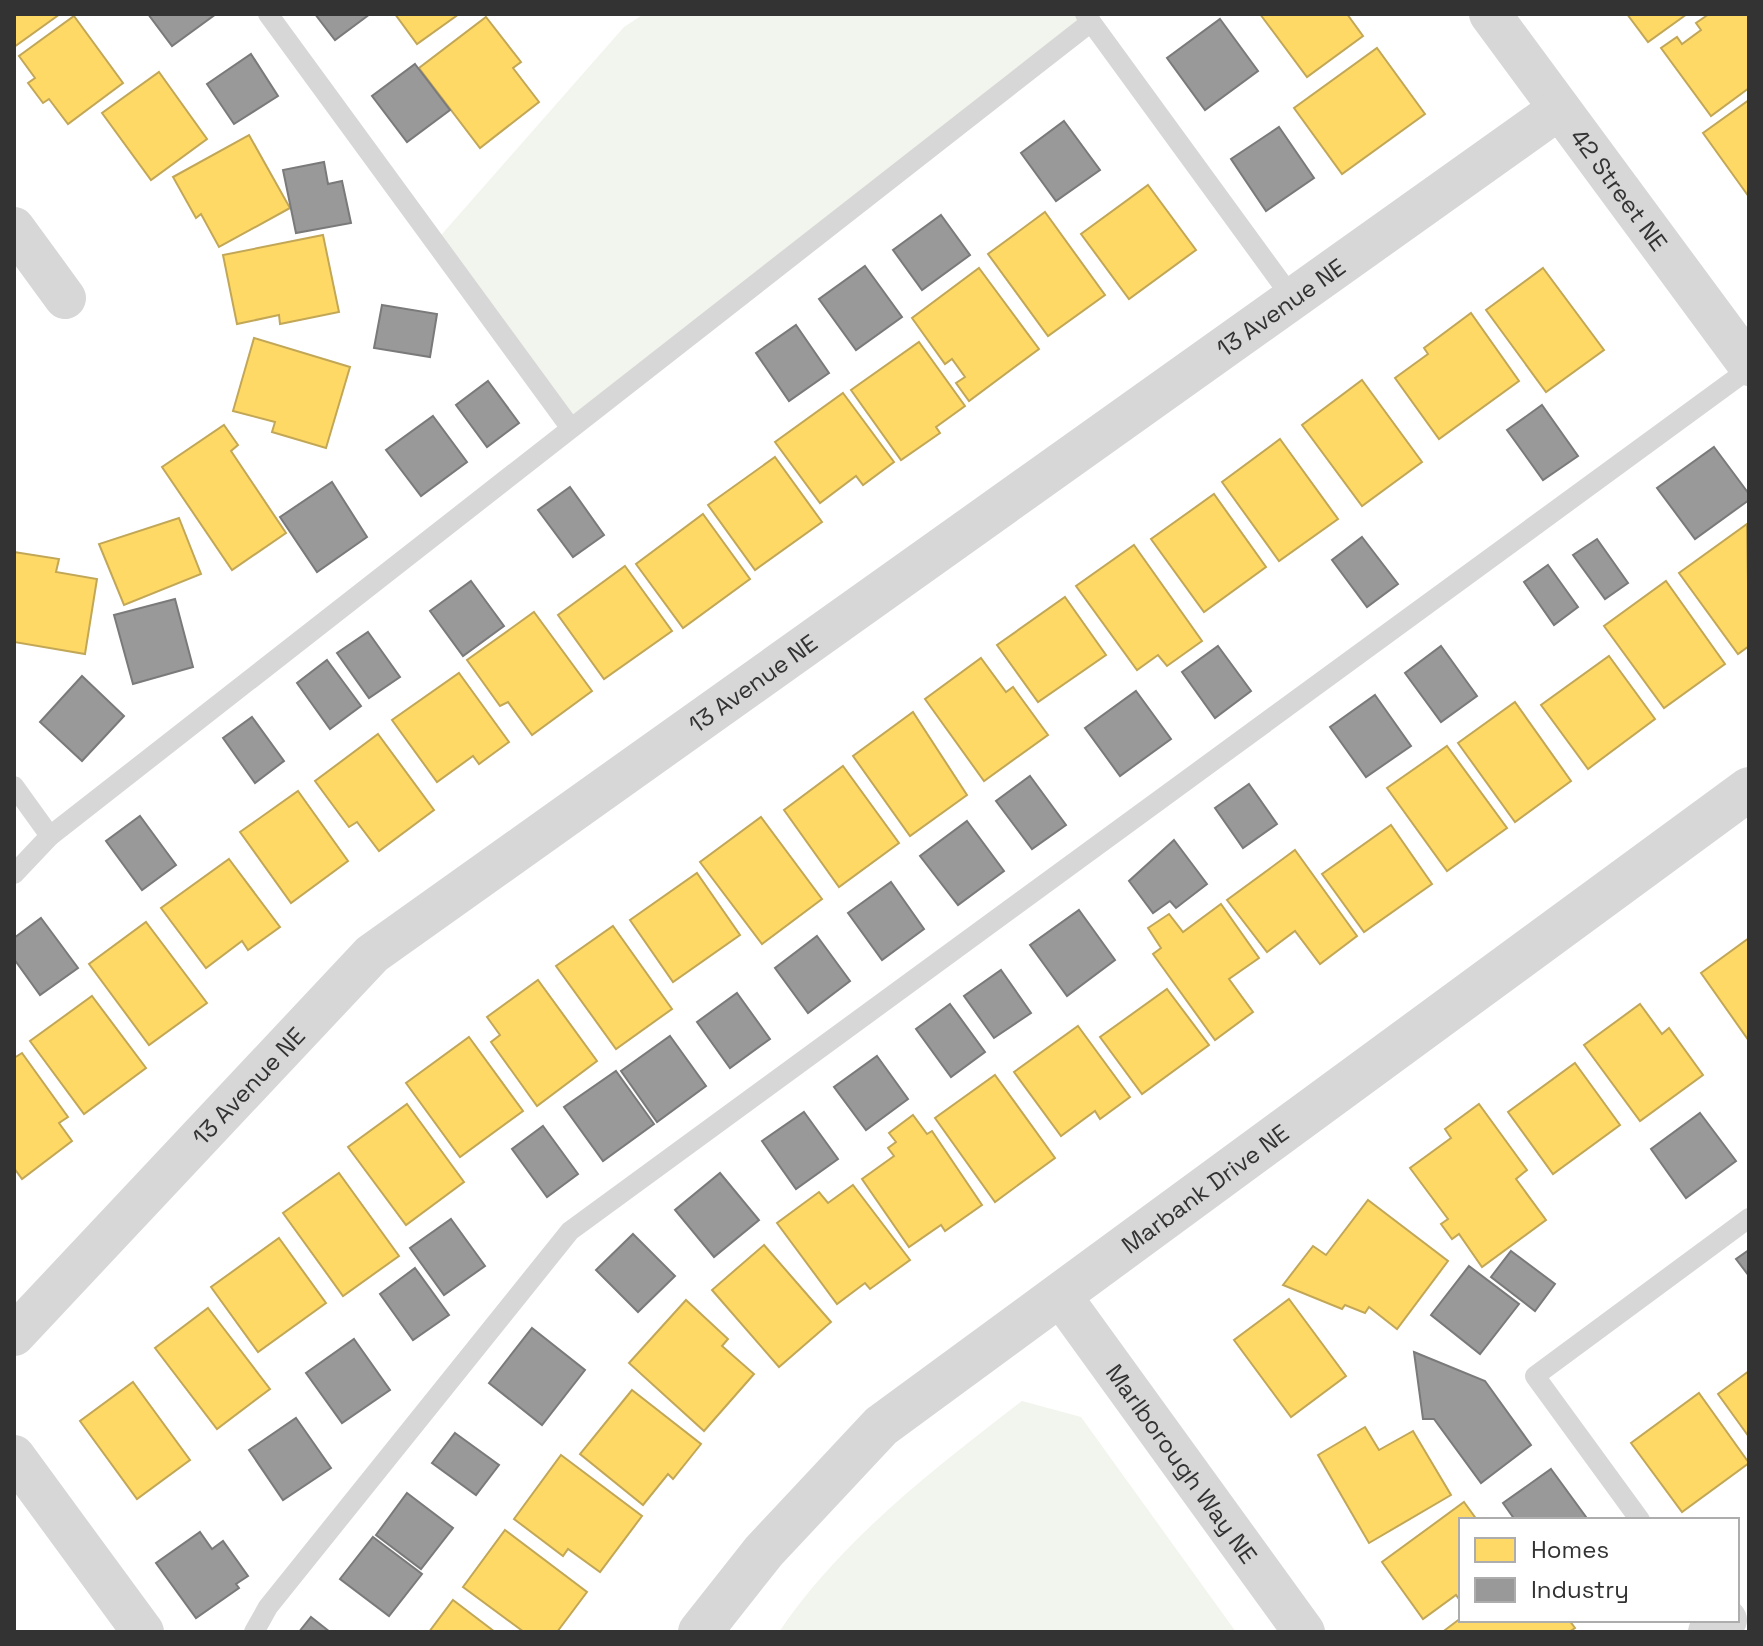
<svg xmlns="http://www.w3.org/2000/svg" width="1763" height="1646" viewBox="0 0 1763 1646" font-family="'Space Grotesk',sans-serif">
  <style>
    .green { fill: #f1f5ed }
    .homes { fill: #ffd966; stroke: #c2a757; stroke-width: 2 }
    .industry { fill: #999; stroke: #7a7a7a; stroke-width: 2 }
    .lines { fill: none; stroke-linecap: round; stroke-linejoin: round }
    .service { stroke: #d7d7d7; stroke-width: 20 }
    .minor { stroke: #d7d7d7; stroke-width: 42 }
    .tertiary { stroke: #d7d7d7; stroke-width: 44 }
    .labels { text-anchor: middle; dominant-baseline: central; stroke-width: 8; stroke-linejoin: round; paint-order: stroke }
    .street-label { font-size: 24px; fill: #333; stroke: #fff }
  </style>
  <rect width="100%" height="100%" fill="#fff"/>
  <g class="green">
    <path d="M644,14H1085L570,427L435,242L624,27Z"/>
    <path d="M1022,1401L1081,1417L1236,1632H779C842,1539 934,1469 1022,1401Z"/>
  </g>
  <g class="homes">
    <path d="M14,14H60L14,47Z"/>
    <path d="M395,14H459L417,44Z"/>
    <path d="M1260,14H1347L1363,36L1307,77Z"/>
    <path d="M1627,14H1687L1648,42Z"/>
    <path d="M1709,14H1749V88L1711,116L1661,48L1677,37L1682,44L1701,30L1696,23Z"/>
    <path d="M74,16L123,83L68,124L49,99L43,103L28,83L35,78L19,56Z"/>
    <path d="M486,17L521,62L513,68L539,102L480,148L419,68Z"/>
    <path d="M1377,48L1425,114L1342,174L1294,108Z"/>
    <path d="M159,72L207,139L151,180L102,113Z"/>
    <path d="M1749,100V197L1703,133Z"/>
    <path d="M249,135L290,208L219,247L201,214L196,218L173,177Z"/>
    <path d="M1148,185L1196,250L1129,299L1081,234Z"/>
    <path d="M1045,212L1105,295L1048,336L988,254Z"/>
    <path d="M323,235L339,312L280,324L279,315L237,324L223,255Z"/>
    <path d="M979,268L1039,349L969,401L956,383L965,377L952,359L945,364L912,318Z"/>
    <path d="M1543,268L1604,350L1546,392L1486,310Z"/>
    <path d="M1471,313L1519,381L1439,439L1395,378L1428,354L1424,348Z"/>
    <path d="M254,338L350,367L326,448L272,432L275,422L233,411Z"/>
    <path d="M919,342L965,406L936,427L940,433L901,460L851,390Z"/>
    <path d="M1362,380L1422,462L1362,506L1302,425Z"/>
    <path d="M843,393L894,462L863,485L856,476L820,503L775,442Z"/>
    <path d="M224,425L238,445L231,451L286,533L232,570L162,467Z"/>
    <path d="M1280,439L1338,519L1279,561L1222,482Z"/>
    <path d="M775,457L822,522L755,570L708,505Z"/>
    <path d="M1214,494L1266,567L1204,612L1151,539Z"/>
    <path d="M703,514L750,579L683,628L636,564Z"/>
    <path d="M179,518L201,574L124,605L99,544Z"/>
    <path d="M1747,524L1749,646L1738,654L1679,573Z"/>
    <path d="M1134,545L1202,641L1167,666L1158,655L1137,670L1076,586Z"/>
    <path d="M14,552L59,559L56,572L97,579L85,654L14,642Z"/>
    <path d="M625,566L672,631L604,679L558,615Z"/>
    <path d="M1666,581L1725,664L1664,708L1604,626Z"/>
    <path d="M1065,597L1106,655L1038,702L997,645Z"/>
    <path d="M534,612L592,691L532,735L508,702L500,706L467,660Z"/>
    <path d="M1609,656L1655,719L1588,769L1541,705Z"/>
    <path d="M981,658L1006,692L1013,687L1048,735L984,781L925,699Z"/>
    <path d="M459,673L509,742L479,764L473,756L437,782L392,720Z"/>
    <path d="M1515,702L1571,781L1515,822L1458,743Z"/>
    <path d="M913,712L967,795L910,836L853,756Z"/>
    <path d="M378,734L434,810L379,851L357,822L349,827L315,781Z"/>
    <path d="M1447,746L1507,828L1447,871L1387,788Z"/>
    <path d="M843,766L899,843L839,887L784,810Z"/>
    <path d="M298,791L348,861L291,903L240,832Z"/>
    <path d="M761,817L822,899L762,944L700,862Z"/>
    <path d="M1391,825L1432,884L1364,932L1322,874Z"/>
    <path d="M1295,850L1357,936L1320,964L1295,931L1267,952L1227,900Z"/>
    <path d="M229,859L280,927L248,950L242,941L206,968L161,908Z"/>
    <path d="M697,873L740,935L673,982L630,920Z"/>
    <path d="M1221,904L1259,958L1229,979L1253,1012L1215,1040L1153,954L1161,948L1148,928L1169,914L1183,932Z"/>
    <path d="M146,922L207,1003L149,1045L89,964Z"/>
    <path d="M613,926L672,1009L616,1049L556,966Z"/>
    <path d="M1749,938V1041L1701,973Z"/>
    <path d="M538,980L597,1061L537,1106L491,1042L500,1035L487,1017Z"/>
    <path d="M1167,989L1209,1045L1142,1094L1100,1037Z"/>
    <path d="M92,996L146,1068L84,1114L30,1041Z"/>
    <path d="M1640,1004L1662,1034L1669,1028L1703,1075L1640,1121L1584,1045Z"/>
    <path d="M1078,1026L1130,1097L1100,1119L1095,1111L1061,1136L1014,1072Z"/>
    <path d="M469,1037L523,1111L460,1157L406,1083Z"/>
    <path d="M22,1053L68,1117L59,1123L72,1141L22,1179L14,1168V1058Z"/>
    <path d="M1575,1063L1620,1125L1553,1174L1508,1112Z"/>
    <path d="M995,1075L1055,1158L995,1202L935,1118Z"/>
    <path d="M407,1104L464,1182L406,1225L348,1147Z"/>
    <path d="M1479,1104L1527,1170L1516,1179L1546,1220L1482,1267L1459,1234L1452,1239L1441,1224L1448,1219L1410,1168L1451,1138L1445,1129Z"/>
    <path d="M913,1115L927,1134L932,1131L982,1205L945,1231L941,1225L909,1247L862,1179L894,1156L888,1148L896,1142L889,1133Z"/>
    <path d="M339,1173L399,1256L343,1296L283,1213Z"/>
    <path d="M853,1185L910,1260L870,1289L865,1283L837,1304L777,1223L819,1192L828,1203Z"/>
    <path d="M1368,1200L1448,1261L1397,1329L1369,1307L1365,1313L1345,1305L1342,1309L1283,1285L1313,1246L1326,1255Z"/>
    <path d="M279,1238L326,1303L258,1352L211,1287Z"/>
    <path d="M764,1245L831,1322L779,1367L712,1290Z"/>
    <path d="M1289,1299L1346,1376L1291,1417L1234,1340Z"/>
    <path d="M686,1300L728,1339L722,1346L754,1374L704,1431L629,1363Z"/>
    <path d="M208,1308L270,1389L217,1429L155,1348Z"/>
    <path d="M1749,1371V1437L1718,1394Z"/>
    <path d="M133,1382L190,1460L137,1499L80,1421Z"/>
    <path d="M632,1390L701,1444L673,1479L668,1474L643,1505L580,1454Z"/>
    <path d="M1699,1393L1749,1463L1682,1512L1631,1443Z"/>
    <path d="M1365,1427L1379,1450L1413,1431L1451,1495L1369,1543L1318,1455Z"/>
    <path d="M561,1455L642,1516L600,1572L568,1549L563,1556L514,1519Z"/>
    <path d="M1464,1502L1477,1520H1461V1602L1456,1595L1423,1619L1382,1562Z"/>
    <path d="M505,1530L587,1592L557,1632H524L463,1587Z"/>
    <path d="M453,1600L495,1632H429Z"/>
    <path d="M1461,1618L1569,1620L1575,1628L1569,1632H1447L1445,1630Z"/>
  </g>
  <g class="industry">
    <path d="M148,14H216L172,46Z"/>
    <path d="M315,14H370L335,40Z"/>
    <path d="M1220,19L1258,71L1205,110L1167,58Z"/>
    <path d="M251,54L278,96L234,124L207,84Z"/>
    <path d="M415,64L450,110L407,142L372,96Z"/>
    <path d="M1064,121L1100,170L1056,201L1021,153Z"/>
    <path d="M1279,127L1314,178L1266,211L1231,159Z"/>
    <path d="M324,162L328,184L342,181L351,223L296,233L283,170Z"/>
    <path d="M941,215L970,255L922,290L893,250Z"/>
    <path d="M865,266L902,317L856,350L819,299Z"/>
    <path d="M382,305L437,314L430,357L374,348Z"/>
    <path d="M796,325L829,373L789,401L756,353Z"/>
    <path d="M488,381L519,423L487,447L456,405Z"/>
    <path d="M1542,405L1578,456L1543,480L1507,430Z"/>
    <path d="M433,416L467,462L421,496L386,450Z"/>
    <path d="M1714,447L1749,494V500L1695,539L1657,488Z"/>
    <path d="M332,482L367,537L317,572L280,517Z"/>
    <path d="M570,487L604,535L573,557L538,510Z"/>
    <path d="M1362,537L1398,584L1367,607L1332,560Z"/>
    <path d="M1597,539L1628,583L1605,599L1573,555Z"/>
    <path d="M1548,565L1578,607L1554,625L1524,582Z"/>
    <path d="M471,581L504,626L463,656L430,611Z"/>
    <path d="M175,599L193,667L133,684L114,615Z"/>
    <path d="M368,632L400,677L369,698L337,653Z"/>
    <path d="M1218,646L1251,691L1215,718L1182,672Z"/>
    <path d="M1441,646L1477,696L1441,722L1405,673Z"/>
    <path d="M327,660L361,706L330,729L297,683Z"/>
    <path d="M82,676L124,716L82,761L40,722Z"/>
    <path d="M1136,691L1171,739L1120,776L1085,728Z"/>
    <path d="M1375,695L1411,746L1366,777L1330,727Z"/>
    <path d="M252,717L284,761L255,783L223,738Z"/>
    <path d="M1030,776L1066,825L1032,849L996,801Z"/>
    <path d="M1249,784L1277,824L1243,848L1215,808Z"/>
    <path d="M140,816L176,865L142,890L106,841Z"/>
    <path d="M967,821L1004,871L958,905L920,856Z"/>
    <path d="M1174,840L1207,884L1176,908L1170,901L1153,913L1129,881Z"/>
    <path d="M891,882L924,929L882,960L848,913Z"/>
    <path d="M1079,910L1115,960L1067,996L1030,945Z"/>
    <path d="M41,918L78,968L40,995L14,959V938Z"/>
    <path d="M817,936L850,981L808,1013L775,968Z"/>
    <path d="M1001,970L1031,1013L994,1038L964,996Z"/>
    <path d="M737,993L770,1039L730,1068L697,1022Z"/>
    <path d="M950,1004L985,1052L951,1077L916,1029Z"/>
    <path d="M670,1036L706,1086L657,1122L621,1071Z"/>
    <path d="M877,1056L908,1099L866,1130L834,1087Z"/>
    <path d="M616,1071L654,1124L603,1161L564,1107Z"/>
    <path d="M804,1112L838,1159L796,1189L762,1141Z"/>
    <path d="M1700,1113L1736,1161L1686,1198L1651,1149Z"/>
    <path d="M543,1126L578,1174L547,1197L512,1149Z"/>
    <path d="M720,1173L759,1220L714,1257L675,1210Z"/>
    <path d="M451,1219L485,1266L444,1295L410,1248Z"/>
    <path d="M633,1234L675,1276L638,1312L596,1270Z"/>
    <path d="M1749,1250V1276L1736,1259Z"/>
    <path d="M1511,1251L1555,1284L1535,1311L1491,1277Z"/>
    <path d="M1469,1266L1519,1304L1480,1354L1431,1315Z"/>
    <path d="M415,1268L449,1315L413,1340L380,1294Z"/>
    <path d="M532,1328L585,1370L542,1425L489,1383Z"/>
    <path d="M354,1339L390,1390L342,1423L306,1373Z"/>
    <path d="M1414,1352L1485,1381L1531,1445L1481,1483L1434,1419H1423Z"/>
    <path d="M296,1418L331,1468L283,1500L249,1450Z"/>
    <path d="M455,1433L499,1465L476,1495L432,1463Z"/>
    <path d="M1551,1469L1586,1517L1581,1520H1515L1503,1503Z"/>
    <path d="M407,1493L453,1528L421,1569L376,1535Z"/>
    <path d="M200,1532L212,1549L223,1541L248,1576L236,1584L239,1588L196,1618L156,1563Z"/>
    <path d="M373,1537L422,1574L389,1616L340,1579Z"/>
    <path d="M311,1617L330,1632H299Z"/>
  </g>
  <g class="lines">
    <g class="service">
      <path d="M268,14L570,427"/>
      <path d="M1091,22L1293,299"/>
      <path d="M14,786L50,836L1091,22L1085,14"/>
      <path d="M14,874L50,836"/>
      <path d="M1640,1520L1535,1376L1749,1218"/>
      <path d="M254,1632L268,1607L570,1231L1749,369"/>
    </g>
    <g class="minor">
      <path id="s1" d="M1490,14L1749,365"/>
      <path d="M14,228L65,298"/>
      <path id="s2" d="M1060,1295L1304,1632"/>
      <path id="s3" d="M14,1335L372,954L1559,109"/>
      <path d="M14,1456L143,1632"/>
      <path d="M1709,1632L1726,1620"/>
    </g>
    <path class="tertiary" id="s4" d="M700,1632L764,1551L881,1426L1749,789"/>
  </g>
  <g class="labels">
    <g class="street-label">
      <text stroke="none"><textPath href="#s1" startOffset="218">42 Street NE</textPath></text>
      <text stroke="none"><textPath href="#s3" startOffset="1638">13 Avenue NE</textPath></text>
      <text stroke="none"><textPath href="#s3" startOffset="990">13 Avenue NE</textPath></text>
      <text stroke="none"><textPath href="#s3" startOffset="342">13 Avenue NE</textPath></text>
      <text stroke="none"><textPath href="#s4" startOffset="676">Marbank Drive NE</textPath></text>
      <text stroke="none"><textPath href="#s2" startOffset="208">Marlborough Way NE</textPath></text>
    </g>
  </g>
  <rect width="1763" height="1646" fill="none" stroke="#333333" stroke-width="32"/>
  <rect x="1459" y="1518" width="280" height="104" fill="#ffffff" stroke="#adadad" stroke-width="2"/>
  <rect x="1475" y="1538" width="40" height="24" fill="#ffd966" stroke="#adadad" stroke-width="2"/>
  <text x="1531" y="1558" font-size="24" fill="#333333">Homes</text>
  <rect x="1475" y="1578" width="40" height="24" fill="#999999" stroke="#adadad" stroke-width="2"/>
  <text x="1531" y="1598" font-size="24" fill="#333333">Industry</text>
</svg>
